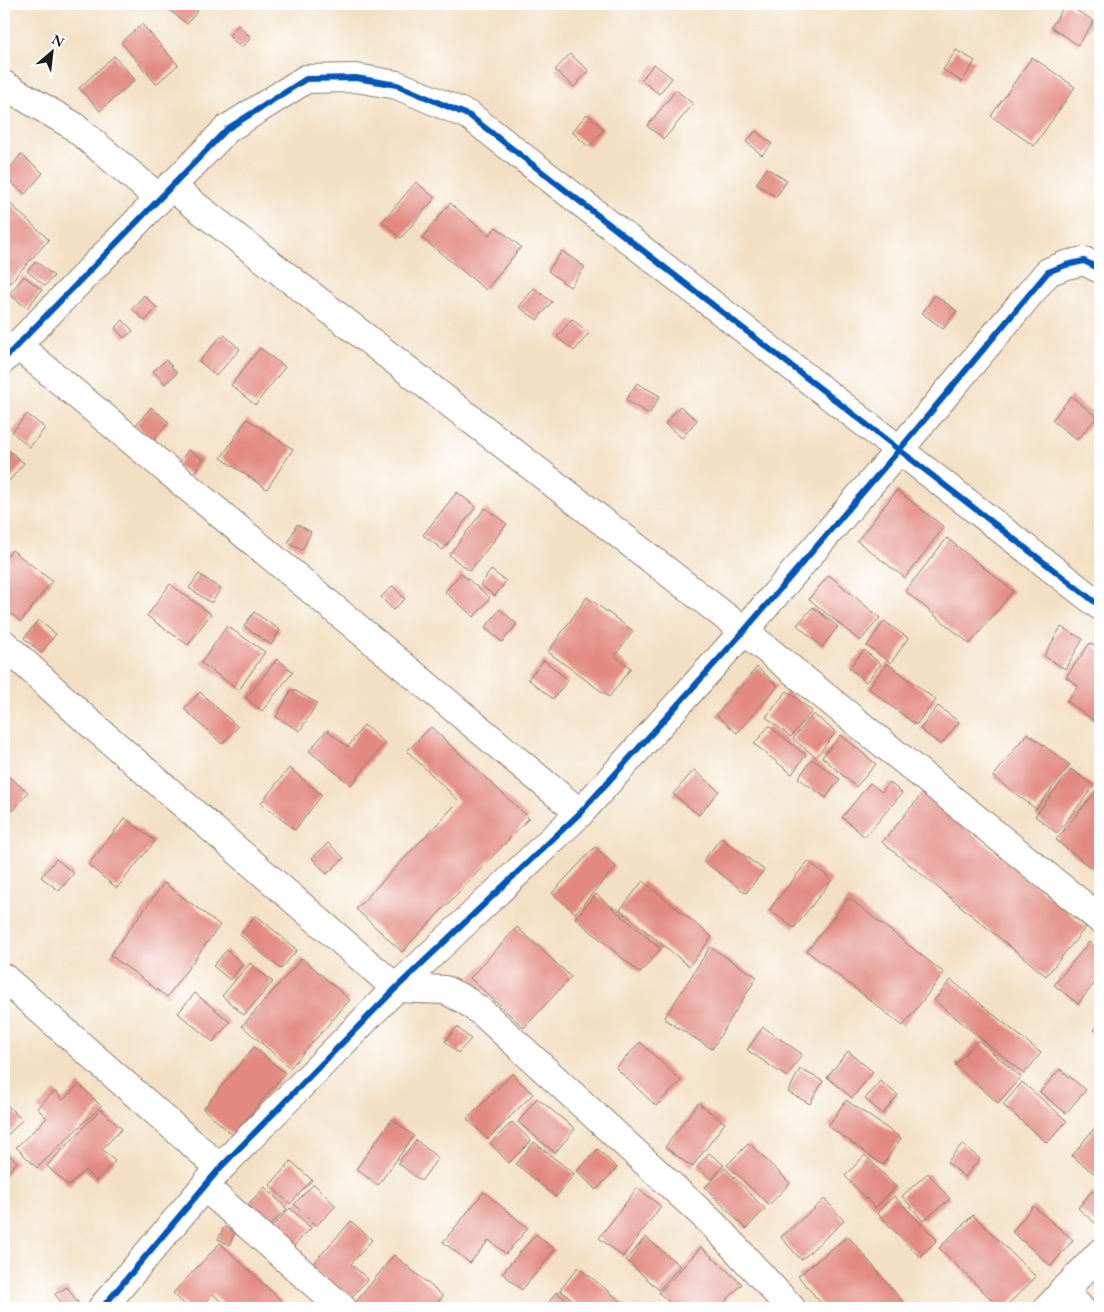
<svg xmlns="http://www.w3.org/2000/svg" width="1104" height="1312" viewBox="0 0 1104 1312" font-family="'EB Garamond',serif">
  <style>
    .building { fill: #e28a81 }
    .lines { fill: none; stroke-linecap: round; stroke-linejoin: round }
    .street-casing { stroke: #887e70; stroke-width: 30 }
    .secondary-casing { stroke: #887e70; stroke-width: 30 }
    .street { stroke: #fff; stroke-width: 28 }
    .secondary { stroke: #fff; stroke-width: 28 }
    .cycleway-casing { stroke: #fff; stroke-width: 9 }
    .cycleway { stroke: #0057b8; stroke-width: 6 }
  </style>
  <rect width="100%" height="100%" fill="#fff"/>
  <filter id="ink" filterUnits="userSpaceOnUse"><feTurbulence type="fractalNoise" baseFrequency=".02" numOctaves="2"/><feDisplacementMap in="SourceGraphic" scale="10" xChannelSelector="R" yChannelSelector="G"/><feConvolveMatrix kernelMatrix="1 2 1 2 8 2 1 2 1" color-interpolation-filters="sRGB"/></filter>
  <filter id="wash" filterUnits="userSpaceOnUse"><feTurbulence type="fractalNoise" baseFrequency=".0096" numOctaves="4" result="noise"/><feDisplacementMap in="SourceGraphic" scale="20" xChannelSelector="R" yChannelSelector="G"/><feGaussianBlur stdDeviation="1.12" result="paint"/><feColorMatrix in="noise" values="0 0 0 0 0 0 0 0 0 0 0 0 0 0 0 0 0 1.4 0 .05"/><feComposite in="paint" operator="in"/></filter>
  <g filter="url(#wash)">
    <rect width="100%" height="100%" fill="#f3e0c4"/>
    <g id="blocks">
      <g class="building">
        <path d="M164,4H200L202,5L187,24L163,5Z"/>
        <path d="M1066,4L1094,21L1078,45L1051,27Z"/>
        <path d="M142,24L178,65L156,84L121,42Z"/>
        <path d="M238,25L251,38L241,48L229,36Z"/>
        <path d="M956,50L975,61L962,82L943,70Z"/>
        <path d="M570,54L589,71L574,87L555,70Z"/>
        <path d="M114,56L135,80L100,111L79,88Z"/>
        <path d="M1032,57L1075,87L1034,146L991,116Z"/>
        <path d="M654,64L672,78L659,94L641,80Z"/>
        <path d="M676,90L693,104L664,139L647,126Z"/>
        <path d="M587,114L604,129L589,147L572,132Z"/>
        <path d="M756,131L772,144L762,155L746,142Z"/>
        <path d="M21,154L43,173L25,194L4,176Z"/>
        <path d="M767,168L787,181L776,197L756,184Z"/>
        <path d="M416,182L435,198L401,238L382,222Z"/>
        <path d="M4,198L49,240L4,289Z"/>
        <path d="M450,203L489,235L496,227L521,247L486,290L422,238Z"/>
        <path d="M562,251L585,267L570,287L548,271Z"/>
        <path d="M36,261L54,276L45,286L27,271Z"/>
        <path d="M24,276L42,290L27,308L9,294Z"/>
        <path d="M534,288L552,302L537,320L519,307Z"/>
        <path d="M144,295L157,308L145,321L132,309Z"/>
        <path d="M935,295L957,311L943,329L922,313Z"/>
        <path d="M572,319L589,333L574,351L557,337Z"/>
        <path d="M123,320L133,331L124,338L115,328Z"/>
        <path d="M223,334L240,349L216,376L199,361Z"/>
        <path d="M260,348L285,367L255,405L231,385Z"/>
        <path d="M166,360L177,373L165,384L153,371Z"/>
        <path d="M637,383L660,396L649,414L626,400Z"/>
        <path d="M1071,396L1097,417L1077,440L1052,420Z"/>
        <path d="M680,406L697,420L682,438L665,424Z"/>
        <path d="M151,407L169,422L154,440L136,425Z"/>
        <path d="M27,414L45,428L30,447L12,432Z"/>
        <path d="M247,419L293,449L267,489L221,458Z"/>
        <path d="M6,448L24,463L9,481L4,477V452Z"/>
        <path d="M188,450L203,459L192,476L177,466Z"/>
        <path d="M897,490L944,527L905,578L857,541Z"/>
        <path d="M457,492L476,507L443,550L423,535Z"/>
        <path d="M485,508L507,524L470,571L449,555Z"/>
        <path d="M297,524L311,532L302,550L288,543Z"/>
        <path d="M947,538L1013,591L970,644L905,591Z"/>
        <path d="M12,550L52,581L21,622L4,608V598L5,596L4,595V560Z"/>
        <path d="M491,570L506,581L495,596L480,585Z"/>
        <path d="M461,573L490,598L474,617L445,592Z"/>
        <path d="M199,574L221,589L211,603L189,588Z"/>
        <path d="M829,575L880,618L860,641L809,599Z"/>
        <path d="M170,584L211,614L188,645L147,616Z"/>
        <path d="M393,586L405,599L393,610L381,597Z"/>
        <path d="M587,597L633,631L615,656L631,668L609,697L548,652Z"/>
        <path d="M813,607L838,627L822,647L797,625Z"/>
        <path d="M500,609L517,624L502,642L485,628Z"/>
        <path d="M254,612L280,630L271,645L244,626Z"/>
        <path d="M38,620L56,634L41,653L24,638Z"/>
        <path d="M884,621L908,638L891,663L867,646Z"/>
        <path d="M227,626L265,652L239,690L201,663Z"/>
        <path d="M1061,627L1083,639L1065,669L1044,656Z"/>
        <path d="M1090,643L1100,650V725L1067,701L1078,686L1066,677Z"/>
        <path d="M864,650L881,664L866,682L849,668Z"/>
        <path d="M277,659L293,672L262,711L246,698Z"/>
        <path d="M544,660L568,680L553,699L528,679Z"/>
        <path d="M887,663L936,700L916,725L868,688Z"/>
        <path d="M757,667L778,686L737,733L716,715Z"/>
        <path d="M292,689L317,703L300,731L276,717Z"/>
        <path d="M787,691L812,711L791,737L766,717Z"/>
        <path d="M200,692L238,727L222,744L184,709Z"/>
        <path d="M938,706L959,722L941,745L920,729Z"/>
        <path d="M813,714L836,732L816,757L793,739Z"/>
        <path d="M364,725L385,743L351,785L309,751L327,730L348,747Z"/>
        <path d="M769,726L806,755L792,774L754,744Z"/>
        <path d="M431,727L529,818L402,952L356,909L459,801L407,751Z"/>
        <path d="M1027,733L1070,765L1036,809L993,777Z"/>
        <path d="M841,735L876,764L856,787L822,757Z"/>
        <path d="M812,759L840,779L826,798L798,778Z"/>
        <path d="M289,768L322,795L295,830L261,803Z"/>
        <path d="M1071,769L1094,786L1057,833L1035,816Z"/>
        <path d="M694,770L719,791L699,815L673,794Z"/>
        <path d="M4,773L28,792L13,811L4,803Z"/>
        <path d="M889,782L902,793L865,837L842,817L870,783L882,792Z"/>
        <path d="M1097,790L1100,793V875L1056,840Z"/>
        <path d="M923,793L1086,927L1046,976L882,842Z"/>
        <path d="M125,818L155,841L117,888L88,865Z"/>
        <path d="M721,838L764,870L746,893L703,861Z"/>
        <path d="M328,843L344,858L327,874L312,858Z"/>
        <path d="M595,847L616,867L575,913L552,893Z"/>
        <path d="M56,859L74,873L59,891L41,877Z"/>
        <path d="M808,861L832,880L794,928L769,910Z"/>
        <path d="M643,881L712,937L689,966L620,910Z"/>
        <path d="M164,883L220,925L167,997L110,955Z"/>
        <path d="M596,894L661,949L640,973L575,918Z"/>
        <path d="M849,898L944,973L903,1026L807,951Z"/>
        <path d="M256,915L297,950L281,969L240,935Z"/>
        <path d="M517,927L571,977L524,1028L470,978Z"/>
        <path d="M1089,942L1100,950V976L1078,1004L1054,985Z"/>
        <path d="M710,947L757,977L712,1049L664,1019Z"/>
        <path d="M227,950L243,964L230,980L213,966Z"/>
        <path d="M302,958L350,1000L290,1068L242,1026Z"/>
        <path d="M250,963L273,982L244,1015L222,996Z"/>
        <path d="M951,980L1041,1053L1024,1074L934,1000Z"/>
        <path d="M195,993L230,1022L213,1042L178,1013Z"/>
        <path d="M1100,1023V1035L1094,1030Z"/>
        <path d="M457,1027L471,1039L458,1053L445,1041Z"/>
        <path d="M763,1027L802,1054L787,1077L747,1050Z"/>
        <path d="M978,1040L1021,1077L998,1103L955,1065Z"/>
        <path d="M640,1042L681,1081L656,1106L616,1068Z"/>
        <path d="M254,1047L285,1073L233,1135L203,1109Z"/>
        <path d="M848,1051L873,1072L852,1098L827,1077Z"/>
        <path d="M800,1069L823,1081L810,1104L788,1092Z"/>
        <path d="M1060,1069L1086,1090L1066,1113L1040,1092Z"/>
        <path d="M512,1074L533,1094L488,1139L467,1119Z"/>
        <path d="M880,1081L898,1095L883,1114L865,1099Z"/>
        <path d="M1022,1082L1067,1121L1047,1143L1003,1105Z"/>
        <path d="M79,1084L101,1106L37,1168L16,1147L47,1118L37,1108L55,1091L63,1100Z"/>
        <path d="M537,1098L575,1129L555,1153L518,1122Z"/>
        <path d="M846,1100L901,1138L883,1165L828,1126Z"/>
        <path d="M4,1102L22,1120L4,1139Z"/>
        <path d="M698,1103L725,1123L692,1167L665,1147Z"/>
        <path d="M101,1109L122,1129L102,1149L115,1161L96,1181L85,1170L69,1186L47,1166Z"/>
        <path d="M392,1119L414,1136L378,1185L356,1169Z"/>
        <path d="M1100,1121V1178L1072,1156Z"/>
        <path d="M512,1122L531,1141L509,1163L490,1143Z"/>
        <path d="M416,1140L438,1158L421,1181L398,1163Z"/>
        <path d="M534,1142L574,1174L556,1197L516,1164Z"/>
        <path d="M749,1143L790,1183L769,1205L727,1165Z"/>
        <path d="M962,1144L980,1159L965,1177L947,1162Z"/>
        <path d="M598,1149L617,1168L596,1190L577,1171Z"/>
        <path d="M4,1150L17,1162L4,1177Z"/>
        <path d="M709,1153L724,1165L711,1180L697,1167Z"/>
        <path d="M865,1155L896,1187L875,1208L845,1176Z"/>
        <path d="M291,1161L312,1180L290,1204L270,1185Z"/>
        <path d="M725,1168L765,1209L746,1229L705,1187Z"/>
        <path d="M928,1173L950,1199L923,1221L902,1196Z"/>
        <path d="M314,1184L336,1206L316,1226L294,1204Z"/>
        <path d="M265,1187L287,1209L268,1227L246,1206Z"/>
        <path d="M637,1188L661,1206L623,1257L599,1238Z"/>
        <path d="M1092,1191L1100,1197V1217L1095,1223L1078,1208Z"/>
        <path d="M484,1192L528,1228L506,1254L489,1240L470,1263L443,1242Z"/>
        <path d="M894,1196L937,1240L920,1257L877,1213Z"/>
        <path d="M825,1199L844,1221L801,1260L781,1237Z"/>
        <path d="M1033,1206L1073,1240L1051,1266L1012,1232Z"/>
        <path d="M290,1208L311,1228L291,1249L270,1229Z"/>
        <path d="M973,1215L1036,1277L1004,1308H1000L939,1248Z"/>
        <path d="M351,1221L372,1240L351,1264L368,1279L349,1300L311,1266Z"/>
        <path d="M224,1227L235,1233L229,1245L218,1239Z"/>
        <path d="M536,1234L555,1250L522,1290L502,1273Z"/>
        <path d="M848,1236L908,1308H825L798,1276Z"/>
        <path d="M646,1237L680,1266L659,1290L626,1260Z"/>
        <path d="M220,1243L284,1303L279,1308H228L213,1294L199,1308H188L173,1293Z"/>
        <path d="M701,1247L742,1284L719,1308H676L659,1293Z"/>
        <path d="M394,1255L443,1296L433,1308H351Z"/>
        <path d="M578,1267L627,1306L625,1308H583L560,1290Z"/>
        <path d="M67,1287L80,1306L77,1308H65L55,1294Z"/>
        <path d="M556,1292L577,1308H545Z"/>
      </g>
    </g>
  </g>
  <g filter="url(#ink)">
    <use href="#blocks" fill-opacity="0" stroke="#887e70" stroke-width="1"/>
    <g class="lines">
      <g class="street-casing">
        <g id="street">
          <path d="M4,85L72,125L159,198"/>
          <path d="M170,186L744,631L1100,919"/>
          <path d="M17,345L580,813"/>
          <path d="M4,644L83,717L396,988L445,990L465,1000L484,1014L712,1223L791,1308"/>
          <path d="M4,978L220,1168"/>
          <path d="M205,1187L342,1308"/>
          <path d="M1063,1290L1080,1308"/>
          <path d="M102,1308L220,1168L396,988L580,813L744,631L900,449L1048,272L1066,265L1084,261L1100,269"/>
          <path d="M1048,1308L1100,1253"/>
        </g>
      </g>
      <g class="secondary-casing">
        <path id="secondary" d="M4,359L227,129L306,79L356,78L397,85L470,116L1100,606"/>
      </g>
      <use href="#street" class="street"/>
      <use href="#secondary" class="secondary"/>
      <g class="cycleway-casing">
        <g id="cycleway">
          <path d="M4,359L227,129L306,79L356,78L397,85L470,116L1100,606"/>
          <path d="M102,1308L220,1168L396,988L580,813L744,631L900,449L1048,272L1066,265L1084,261L1100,269"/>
        </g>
      </g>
      <use href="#cycleway" class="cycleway"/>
    </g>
  </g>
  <rect width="1104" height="1312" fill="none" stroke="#fff" stroke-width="20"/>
  <g transform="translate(52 52) rotate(28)" stroke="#ffffff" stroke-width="4" paint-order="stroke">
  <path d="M0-4L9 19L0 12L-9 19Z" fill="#1c1c1c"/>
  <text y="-8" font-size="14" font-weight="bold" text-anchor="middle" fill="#1c1c1c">N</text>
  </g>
</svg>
